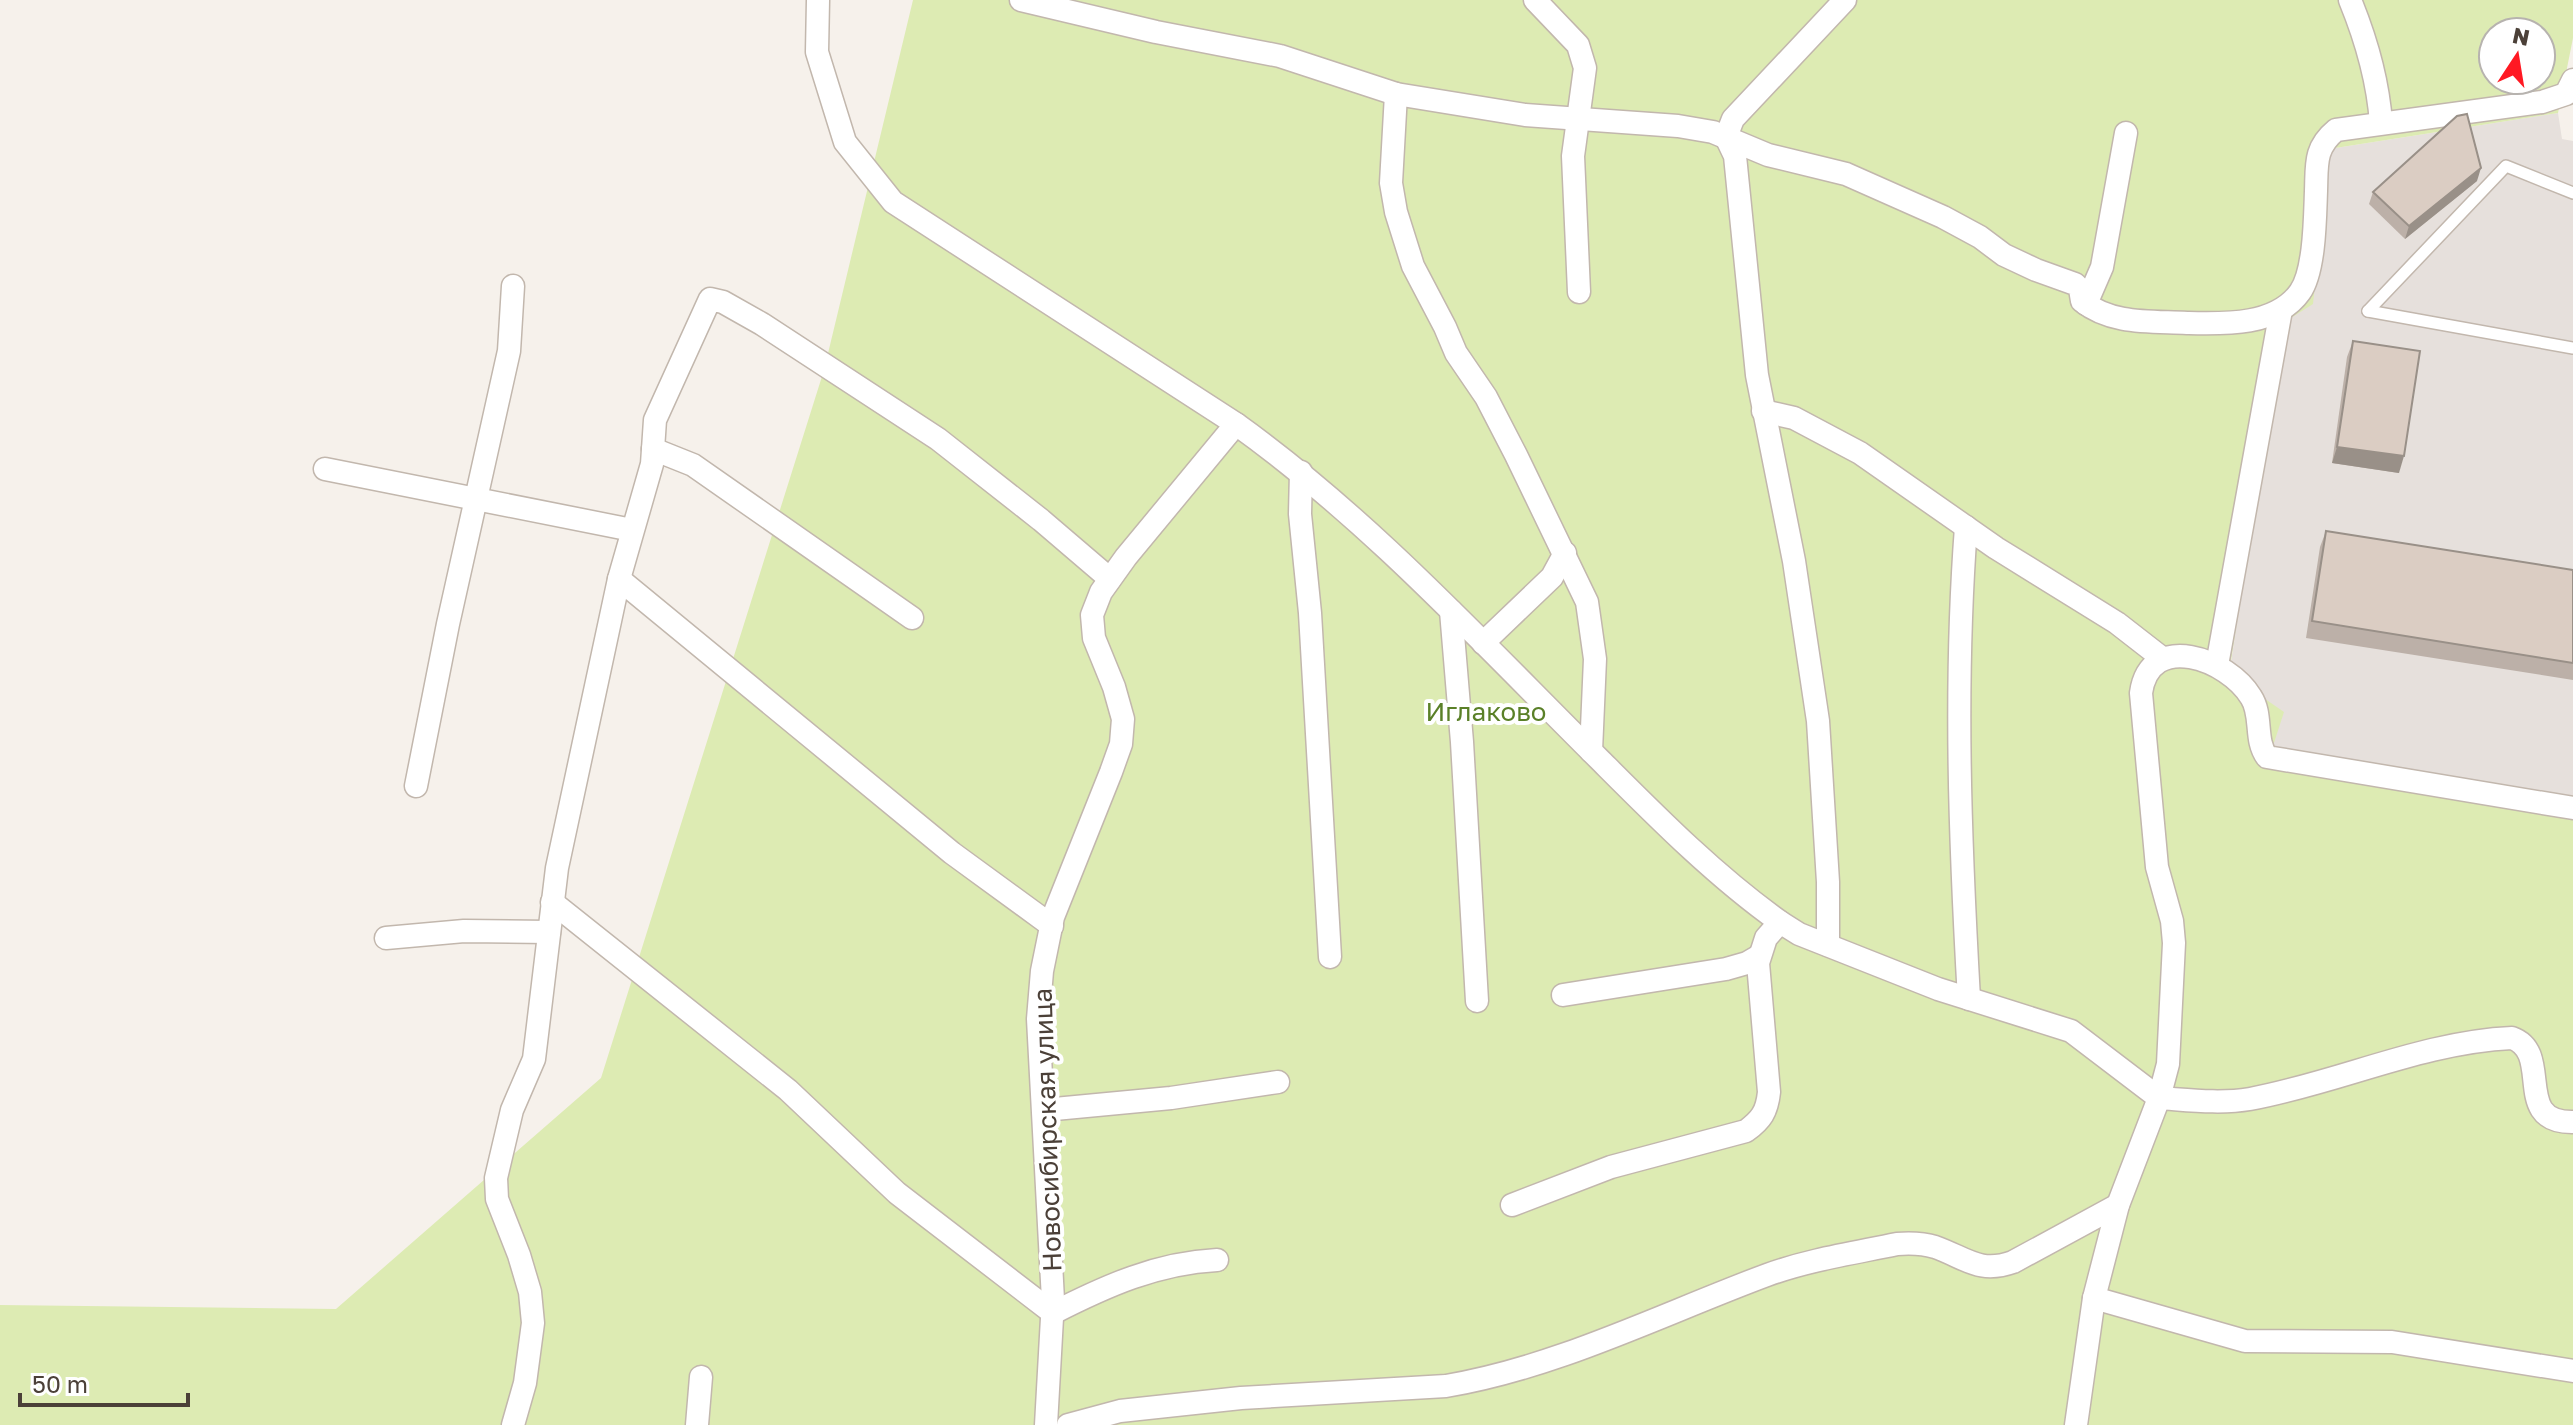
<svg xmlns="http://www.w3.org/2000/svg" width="2573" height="1425" viewBox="0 0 2573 1425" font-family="'Golos Text',sans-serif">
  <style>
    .industrial { fill: #e6e0dc }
    .green { fill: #ddebb3; fill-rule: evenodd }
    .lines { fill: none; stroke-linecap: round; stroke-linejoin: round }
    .service-casing { stroke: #c2b7ad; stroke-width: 14 }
    .minor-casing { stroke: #c2b7ad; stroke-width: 25 }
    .service { stroke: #fff; stroke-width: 11 }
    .minor { stroke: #fff; stroke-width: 22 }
    .wall { fill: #bcb0a8 }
    .shaded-wall { fill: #999088 }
    .building { fill: #dbcdc3; stroke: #999088; stroke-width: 2 }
    .labels { text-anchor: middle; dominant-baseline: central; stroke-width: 8; stroke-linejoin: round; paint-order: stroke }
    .park-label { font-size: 26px; fill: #5a8028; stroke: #fff }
    .street-label { font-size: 26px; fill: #4b4038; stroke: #fff }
  </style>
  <rect width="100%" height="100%" fill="#f6f1eb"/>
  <path class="industrial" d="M2558,113L2562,139L2573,141V802L2270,753L2229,675L2283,323L2329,149Z"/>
  <path class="green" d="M913,0H2573V38L2558,113L2329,149L2313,304L2283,323L2229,674L2284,712L2271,752L2573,802V1425H0V1305L336,1309L601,1078L824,370ZM2493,32H2541V80H2493Z"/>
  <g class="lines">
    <g class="service-casing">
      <g id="service">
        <path d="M2368,311L2506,166L2573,193"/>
        <path d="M2368,311L2573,348"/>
      </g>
    </g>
    <g class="minor-casing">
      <g id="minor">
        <path d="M818,0L817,52L845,142L893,202L1236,424C1370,520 1482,643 1599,759C1656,816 1714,875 1780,922L1799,934L1938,989L2071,1031L2159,1098L2118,1205L2094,1298L2245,1341L2392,1342L2573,1371"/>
        <path d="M1021,0L1156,32L1280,56L1396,94L1525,115L1678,126L1713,132L1768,155L1846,174L1943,217L1980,237L2004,255L2036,270L2075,284L2080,289L2082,301C2112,325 2151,321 2187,323C2224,324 2276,326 2300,292C2315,271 2315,216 2316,191C2317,165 2314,148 2336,130L2542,102L2566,94L2573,80"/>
        <path d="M1535,0L1578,45L1585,68L1573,156L1579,292"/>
        <path d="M2350,0C2366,39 2378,81 2381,123"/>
        <path d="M1396,94L1391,183L1396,212L1413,266L1445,327L1456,353L1486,397L1516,455L1587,602L1595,659L1591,751"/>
        <path d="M2086,304L2102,267L2126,133"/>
        <path d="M1763,411L1794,418L1860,453L1996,548L2117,623L2162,658"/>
        <path d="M653,449L693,465L912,618"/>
        <path d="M325,469L632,530"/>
        <path d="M1301,472L1300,514L1310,613L1330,957"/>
        <path d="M1966,527C1954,685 1960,841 1969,999"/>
        <path d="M619,579L952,853L1052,926"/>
        <path d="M1451,611L1462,742L1477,1001"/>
        <path d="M1483,643L1552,577L1565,553"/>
        <path d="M2217,665L2281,310"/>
        <path d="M416,786L448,624L509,351L513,286"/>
        <path d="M2573,808L2267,757C2254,740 2263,715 2251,697C2228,659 2150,630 2141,693L2157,867L2172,921L2174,943L2168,1064L2159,1098C2189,1100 2220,1104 2250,1099C2338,1083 2422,1042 2512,1038C2554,1053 2511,1123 2573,1122"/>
        <path d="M552,902L788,1090L897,1193L1053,1313C1106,1286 1157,1263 1217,1260"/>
        <path d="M386,938L464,931L549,932"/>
        <path d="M1828,945V882L1818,721L1794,561L1757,375L1735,156L1726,137L1733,119L1845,0"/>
        <path d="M1563,995L1726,969L1747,963L1759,956"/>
        <path d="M1044,1110L1171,1098L1278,1082"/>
        <path d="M1512,1205L1611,1167L1746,1131C1761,1120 1767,1112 1769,1092L1758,963L1766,938L1780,922"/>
        <path d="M513,1425L525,1383L533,1323L530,1292L519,1255L497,1199L496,1178L512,1110L534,1059L557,868L619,579L652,464L655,420L710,299L723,302L762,324L938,439L1041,520L1110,579"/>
        <path d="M697,1425L701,1377"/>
        <path d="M1046,1425L1053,1300L1038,1019L1042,971L1053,917L1111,772L1121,744L1123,719L1114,687L1094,638L1092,615L1101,592L1126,557L1236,424"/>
        <path d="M1068,1425L1120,1411L1241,1398L1446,1386C1558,1367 1662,1314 1767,1275C1808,1260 1854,1253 1897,1244C1910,1243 1922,1243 1935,1247C1966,1258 1979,1274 2013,1262L2118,1205"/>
        <path d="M2076,1425L2094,1298"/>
      </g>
    </g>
    <use href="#service" class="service"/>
    <use href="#minor" class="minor"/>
  </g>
  <g class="wall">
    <path d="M2477,181L2405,239L2369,204L2373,192Z"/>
    <path d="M2353,341L2399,473L2332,463L2347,357Z"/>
    <path d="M2326,531L2573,570V680L2306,638L2320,547Z"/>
  </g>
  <g class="shaded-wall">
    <path d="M2481,168L2477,181L2405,239L2409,226Z"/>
    <path d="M2337,447L2404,456L2399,473L2332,463Z"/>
  </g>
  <g class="building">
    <path d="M2467,114L2481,168L2409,226L2373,192L2457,116Z"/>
    <path d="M2353,341L2420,351L2404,456L2337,447Z"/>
    <path d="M2326,531L2573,570V663L2312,621Z"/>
  </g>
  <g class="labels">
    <g class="park-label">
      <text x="1486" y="711">Иглаково</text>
    </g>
    <g class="street-label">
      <text transform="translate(1047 1130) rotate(-92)">Новосибирская улица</text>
    </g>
  </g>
  <g transform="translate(2517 56) rotate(12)"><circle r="38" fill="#ffffff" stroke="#b7b3af" stroke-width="2"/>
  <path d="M0-6L14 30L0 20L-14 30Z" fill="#ff1923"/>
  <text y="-12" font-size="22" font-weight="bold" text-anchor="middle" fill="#4b4038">N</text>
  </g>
  <path d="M20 1393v12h168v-12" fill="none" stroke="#4b4038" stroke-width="4"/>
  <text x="32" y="1393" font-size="24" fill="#4b4038" stroke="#ffffff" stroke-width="6" paint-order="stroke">50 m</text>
</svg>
